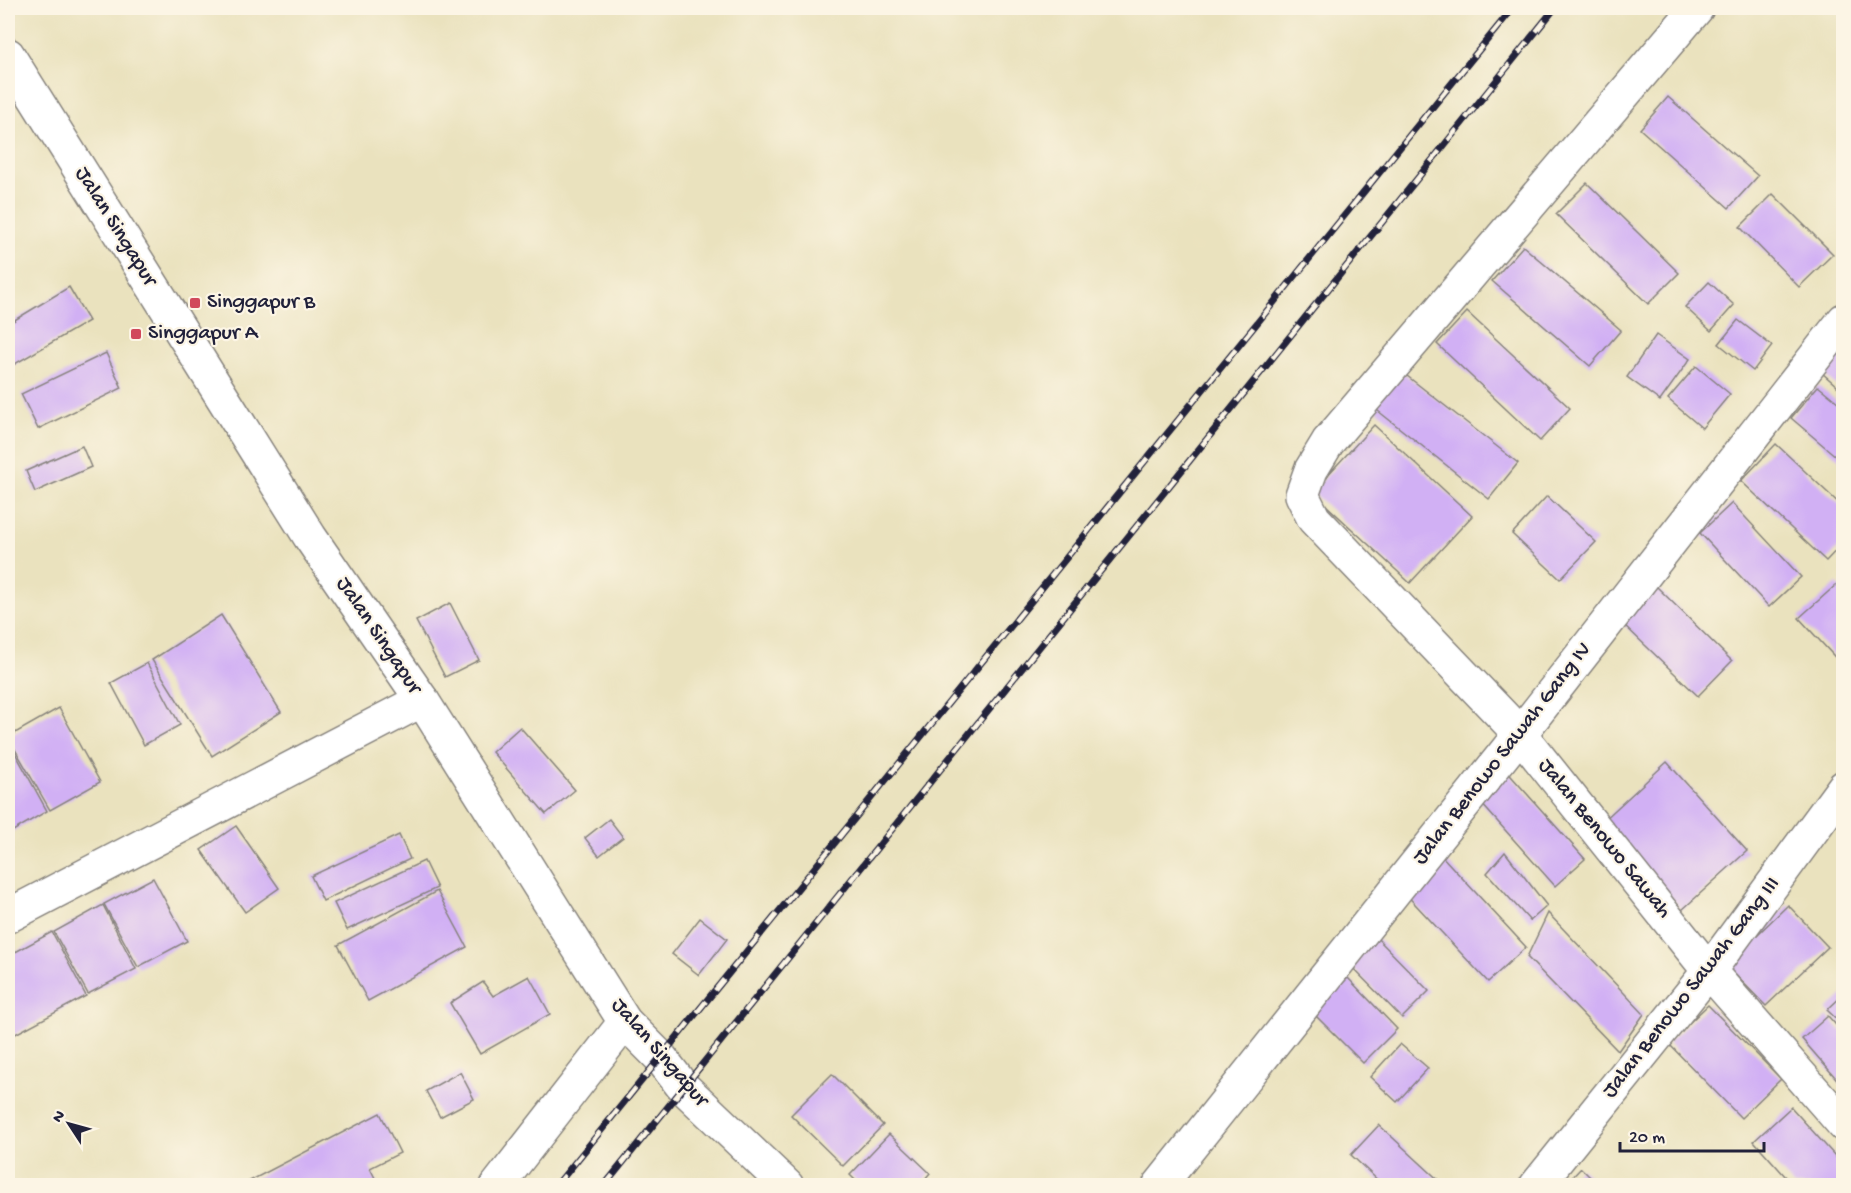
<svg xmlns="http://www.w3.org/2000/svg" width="1851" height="1193" viewBox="0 0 1851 1193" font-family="'Gochi Hand',sans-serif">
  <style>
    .building { fill: #d1b0f4 }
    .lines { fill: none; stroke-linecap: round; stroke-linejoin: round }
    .minor-casing { stroke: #86827c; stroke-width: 36 }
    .minor { stroke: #fff; stroke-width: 33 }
    .rail-casing { stroke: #22223b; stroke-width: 7 }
    .rail { stroke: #fcf5e5; stroke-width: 4.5; stroke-dasharray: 14; stroke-linecap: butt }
    .poi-dot { fill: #d1495b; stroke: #fcf5e5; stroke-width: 2 }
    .labels { text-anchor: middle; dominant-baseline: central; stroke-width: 4.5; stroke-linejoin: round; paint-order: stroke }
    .street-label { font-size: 22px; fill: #22223b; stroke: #fcf5e5 }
    .poi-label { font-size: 22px; fill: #22223b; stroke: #fcf5e5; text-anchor: start }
  </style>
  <rect width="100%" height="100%" fill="#fcf5e5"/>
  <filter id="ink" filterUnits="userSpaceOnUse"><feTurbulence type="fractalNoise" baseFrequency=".0167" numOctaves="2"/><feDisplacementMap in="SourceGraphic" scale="12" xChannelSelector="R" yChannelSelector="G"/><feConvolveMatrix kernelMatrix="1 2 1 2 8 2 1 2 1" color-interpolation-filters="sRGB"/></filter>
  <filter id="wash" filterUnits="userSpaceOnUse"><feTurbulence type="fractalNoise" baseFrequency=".008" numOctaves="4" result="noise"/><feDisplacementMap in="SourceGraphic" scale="24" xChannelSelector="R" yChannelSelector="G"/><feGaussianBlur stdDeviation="1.35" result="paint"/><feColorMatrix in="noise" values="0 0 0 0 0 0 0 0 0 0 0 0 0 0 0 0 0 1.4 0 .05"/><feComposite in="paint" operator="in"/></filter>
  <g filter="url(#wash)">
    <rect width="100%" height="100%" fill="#eae2be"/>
    <g id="blocks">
      <g class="building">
        <path d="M1668,97L1758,176L1729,208L1640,129Z"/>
        <path d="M1587,183L1679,273L1648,304L1556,214Z"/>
        <path d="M1773,194L1833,254L1799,287L1740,227Z"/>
        <path d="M1523,246L1621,330L1590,366L1492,281Z"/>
        <path d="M1709,282L1734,305L1711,331L1685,307Z"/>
        <path d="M69,287L89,321L8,368V324Z"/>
        <path d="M1467,312L1570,408L1540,441L1437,344Z"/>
        <path d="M1738,320L1772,346L1753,371L1719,344Z"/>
        <path d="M1656,335L1690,359L1660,401L1627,377Z"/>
        <path d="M1844,348V392L1822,373Z"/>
        <path d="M106,353L122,388L38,429L21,394Z"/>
        <path d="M1696,366L1730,394L1702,428L1668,399Z"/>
        <path d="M1402,372L1518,463L1489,499L1373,407Z"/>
        <path d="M1818,386L1844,407V463L1791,418Z"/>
        <path d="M1374,425L1472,516L1410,583L1312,492Z"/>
        <path d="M1776,444L1844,508V542L1826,561L1741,481Z"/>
        <path d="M82,446L91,467L35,492L26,471Z"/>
        <path d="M1547,496L1596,542L1560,579L1512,534Z"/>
        <path d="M1732,503L1801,577L1769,607L1700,533Z"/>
        <path d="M1837,584L1844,591V667L1799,618Z"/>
        <path d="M1656,586L1732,661L1698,696L1621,622Z"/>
        <path d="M450,603L479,660L445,677L416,621Z"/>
        <path d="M221,615L281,712L212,756L152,660Z"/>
        <path d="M147,663L180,725L144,745L111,683Z"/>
        <path d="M59,708L100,782L50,810L8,737Z"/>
        <path d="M520,727L575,790L546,814L492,752Z"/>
        <path d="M8,740L47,811L8,834Z"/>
        <path d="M1667,762L1747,851L1682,910L1602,822Z"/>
        <path d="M1503,767L1585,859L1555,886L1473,794Z"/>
        <path d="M609,819L623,837L599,856L585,838Z"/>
        <path d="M236,826L279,888L245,912L201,850Z"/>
        <path d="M399,835L410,859L323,901L311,876Z"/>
        <path d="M1505,852L1547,906L1530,921L1487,873Z"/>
        <path d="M1439,853L1526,947L1488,982L1401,889Z"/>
        <path d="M424,861L437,888L347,930L334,903Z"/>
        <path d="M153,878L187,941L138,967L104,904Z"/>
        <path d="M437,891L467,947L368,1001L338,945Z"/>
        <path d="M103,905L136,969L88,994L54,932Z"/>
        <path d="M1788,905L1828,947L1766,1006L1726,965Z"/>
        <path d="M1548,913L1644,1014L1618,1051L1527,957Z"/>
        <path d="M700,918L727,939L699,975L672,954Z"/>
        <path d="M52,932L86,996L8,1038V956Z"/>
        <path d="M1375,936L1429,991L1402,1018L1348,963Z"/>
        <path d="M529,976L550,1014L480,1054L450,1003L483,982L493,996Z"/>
        <path d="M1348,978L1397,1029L1363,1063L1312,1012Z"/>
        <path d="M1844,994V1026L1827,1010Z"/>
        <path d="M1708,1005L1781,1079L1741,1118L1668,1043Z"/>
        <path d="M1828,1016L1844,1034V1084L1842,1085L1802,1039Z"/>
        <path d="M1400,1044L1428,1068L1397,1102L1370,1077Z"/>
        <path d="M460,1072L474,1099L440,1117L426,1091Z"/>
        <path d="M832,1074L883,1125L843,1166L791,1115Z"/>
        <path d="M1791,1107L1844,1166V1186H1794L1754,1141Z"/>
        <path d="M380,1113L400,1153L370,1168L379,1186H244V1184Z"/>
        <path d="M1379,1125L1445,1186H1384L1351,1155Z"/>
        <path d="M889,1134L930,1173L919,1186H861L850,1175Z"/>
        <path d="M1581,1168L1599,1186H1564Z"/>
      </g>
    </g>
  </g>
  <g filter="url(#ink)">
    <use href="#blocks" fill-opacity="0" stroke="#86827c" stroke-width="1.5"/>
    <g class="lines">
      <g class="minor-casing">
        <g id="minor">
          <path d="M1697,8L1328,442L1311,470L1302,495L1314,519L1520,734L1709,971L1844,1125"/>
          <path d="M8,55L310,537L422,700L625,1022L660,1057L683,1087L787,1186"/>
          <path d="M8,916L422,700"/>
          <path d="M497,1186L625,1022"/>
          <path d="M1159,1186L1520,734L1844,320"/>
          <path d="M1536,1186L1709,971L1844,787"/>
        </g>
      </g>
      <use href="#minor" class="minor"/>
      <g class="rail-casing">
        <g id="rail">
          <path d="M556,1186L1513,8"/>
          <path d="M604,1186L1555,8"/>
        </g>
      </g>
      <use href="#rail" class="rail"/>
    </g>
  </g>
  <g class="poi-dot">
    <rect x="189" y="297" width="12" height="12" rx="3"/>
    <rect x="130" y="328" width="12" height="12" rx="3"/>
  </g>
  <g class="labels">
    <g class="street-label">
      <text transform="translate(115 227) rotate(58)">Jalan Singapur</text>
      <text transform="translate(378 636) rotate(56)">Jalan Singapur</text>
      <text transform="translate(1503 754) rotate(-52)">Jalan Benowo Sawah Gang IV</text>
      <text transform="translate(1604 839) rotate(51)">Jalan Benowo Sawah</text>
      <text transform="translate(1692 988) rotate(-52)">Jalan Benowo Sawah Gang III</text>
      <text transform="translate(659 1053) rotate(49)">Jalan Singapur</text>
    </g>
    <g class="poi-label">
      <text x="207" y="303">Singgapur B</text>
      <text x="148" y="334">Singgapur A</text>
    </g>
  </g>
  <rect width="1851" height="1193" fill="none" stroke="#fcf5e5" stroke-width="30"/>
  <g transform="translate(69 1124) rotate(306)" stroke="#fcf5e5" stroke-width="4.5" paint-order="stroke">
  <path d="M0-4.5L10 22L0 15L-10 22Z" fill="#22223b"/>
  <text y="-9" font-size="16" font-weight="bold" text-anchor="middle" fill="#22223b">N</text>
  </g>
  <path d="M1620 1142v9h144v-9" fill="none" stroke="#22223b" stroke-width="3"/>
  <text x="1629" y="1142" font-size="18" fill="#22223b" stroke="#fcf5e5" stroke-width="4.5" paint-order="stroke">20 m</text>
</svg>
